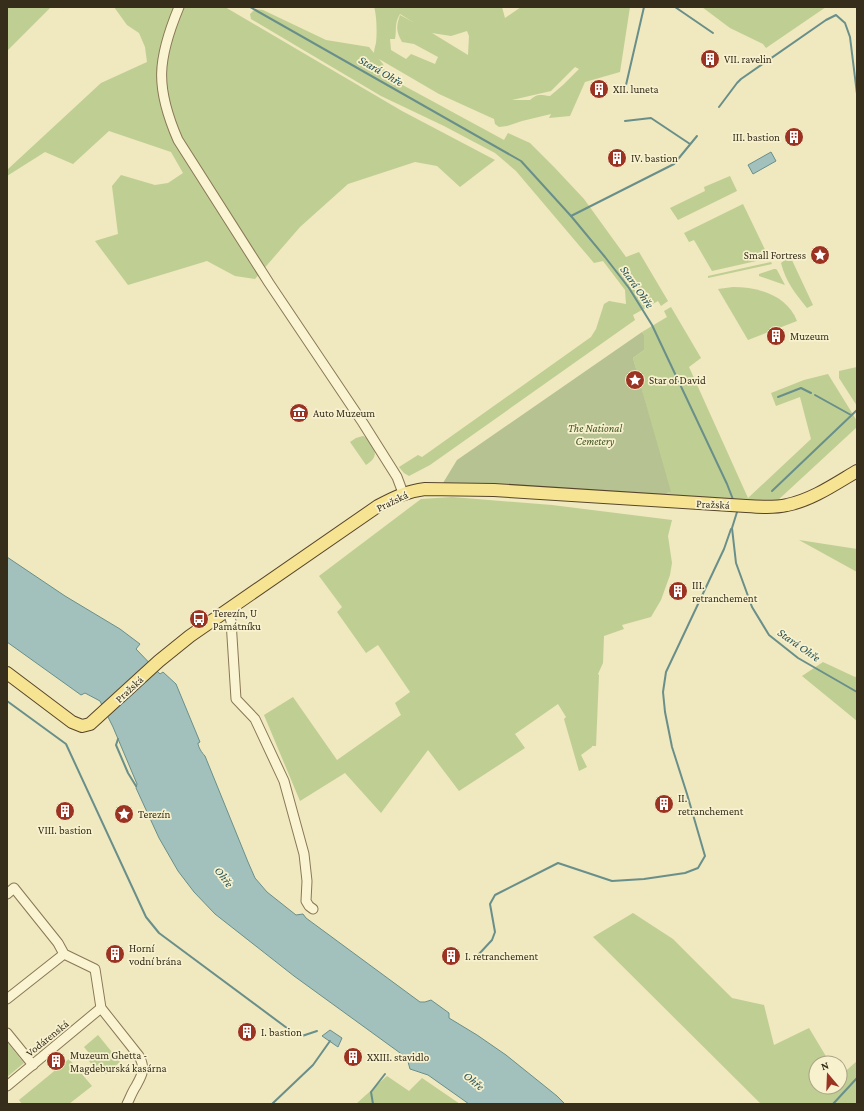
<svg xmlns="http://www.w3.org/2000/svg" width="864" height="1111" viewBox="0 0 864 1111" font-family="'Crimson Pro',serif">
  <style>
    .green { fill: #bfce92; fill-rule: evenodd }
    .cemetery { fill: #b6c292 }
    .water { fill: #a2c1bc; stroke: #698f8b }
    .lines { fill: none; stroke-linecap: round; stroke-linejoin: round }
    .stream { stroke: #698f8b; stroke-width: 2 }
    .minor-casing { stroke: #897856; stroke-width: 11 }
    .major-casing { stroke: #56452b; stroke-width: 14 }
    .minor { stroke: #faf4d2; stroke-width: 9 }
    .major { stroke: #f6e493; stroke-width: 12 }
    .labels { text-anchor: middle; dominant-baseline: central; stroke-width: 3.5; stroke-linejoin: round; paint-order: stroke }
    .poi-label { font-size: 11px; fill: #372d1b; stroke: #f7f1ce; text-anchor: start }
    .park-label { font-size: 11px; font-style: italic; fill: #415521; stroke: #f7f1ce }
    .street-label { font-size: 11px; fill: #372d1b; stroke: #f7f1ce }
    .water-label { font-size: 12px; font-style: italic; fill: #2a5558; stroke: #f7f1ce }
  </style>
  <rect width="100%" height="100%" fill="#f0e8be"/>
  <g class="green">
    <path d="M7,7H51L7,51Z"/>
    <path d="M114,7H225L402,111L495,160L460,187L437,166L415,162L348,184L300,227L255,279L235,276L207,261L128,285L95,241L118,234L112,186L121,175L155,185L168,183L183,173L171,152L109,131L73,164L45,152L7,176V170L101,83L147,62L145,47L139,33L127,25Z"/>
    <path d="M374,7H502L505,18L521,7H630L620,72L585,82L570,116L549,118L551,114L522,121L507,126L499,127L495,124L494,119L439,94L379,59L383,64L386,76L504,140L508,133L530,143L554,167L584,199L626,257L639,252L668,301L661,306L658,301L633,315L635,320L430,465L409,476L404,473L399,467L418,455L422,457L591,337L596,329L604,304L609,301L626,304L625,290L603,261L594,263L516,171L495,153L444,126L381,96L251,19L250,14L255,9L263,10L326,40L369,47L374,53C374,50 375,47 376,43C377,34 377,16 374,7ZM400,14L413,22L400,15C396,27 396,31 402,42L414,44L438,57L435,64L411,54L406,59L391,50L390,39H395C397,29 394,24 400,14ZM467,31L469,36L468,55L432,33L451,36ZM575,67L579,69L563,85L550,96C540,95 538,93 530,100H512L551,91Z"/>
    <path d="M702,7H826L766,48L763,44L730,28Z"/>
    <path d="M730,176L737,191L678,220L670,208L705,191L704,187Z"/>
    <path d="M743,204L769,258L712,271L694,240L689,242L684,233Z"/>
    <path d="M790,256L813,305L807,308C795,293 786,282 781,263Z"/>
    <path d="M771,262L772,264L708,278V276Z"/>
    <path d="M774,269H776L777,270L785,285L759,276V274Z"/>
    <path d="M733,287C758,287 787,295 797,321L748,340L718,289Z"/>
    <path d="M671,307L701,358L689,367L748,498L811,439L800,397L776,406L771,393L804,380L828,374L857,421V427L777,501H745L663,497L667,493L670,492L633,358L644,350V335L642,332L667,317L664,311Z"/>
    <path d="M857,367V406L839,378V371Z"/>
    <path d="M363,436C368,438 369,441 372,446C378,454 374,460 366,465L350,442L356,438Z"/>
    <path d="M452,497L552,505L672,520L668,536L672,563L670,575L661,600L651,617L622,625L624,629L604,636L603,663L598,674L599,675L596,746H592V747L581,755L587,767L579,771L564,719L566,717L558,704L515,734L525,748L459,791L428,750L381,813L345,773L300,801L264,715L293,697L337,760L401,715L395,703L410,692L378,645L366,653L337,612L342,607L319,576L421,499Z"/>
    <path d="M799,540L857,549V572Z"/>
    <path d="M823,662L855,677L857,676V721L802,676Z"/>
    <path d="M633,913L673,939L732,998L764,1005L774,1045L809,1028L830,1063H816V1087H840V1076L857,1061V1104H761L593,937Z"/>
    <path d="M98,1035L120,1062L106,1074L101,1068L97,1071L85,1056L89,1053L84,1047Z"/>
    <path d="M7,1042L24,1063L7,1077Z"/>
    <path d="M69,1059L92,1086L69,1104H22L19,1100Z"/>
    <path d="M387,1076L409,1091L422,1078L460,1104H356Z"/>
  </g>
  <path class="cemetery" d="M642,332L644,335V350L633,358L671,492L667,493L663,497L443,483L457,460Z"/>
  <g class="water">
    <path d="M771,152L776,161L753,174L748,165Z"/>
    <path d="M7,557L65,596L120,629L140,644L136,649L160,674L163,672L176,684L200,742L198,743C198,747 202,753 205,756L248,862L255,878L267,892L296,915L303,914L306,918L420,1002H425L431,1000L449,1013V1018L477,1035L506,1055L557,1096L565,1104H469L428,1075L410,1069L407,1058L294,976L215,914L194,892L178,871L159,838L136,788L137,784L113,727L100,701L85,693L81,695L7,642Z"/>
    <path d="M330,1030L342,1038L338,1047L322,1036Z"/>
  </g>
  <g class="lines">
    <g class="stream">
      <path d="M250,7L521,161L571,216L605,257L629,288L652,325L727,484L734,502"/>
      <path d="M675,7L713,33"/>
      <path d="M626,85L644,7"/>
      <path d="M719,107L737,83L741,79L826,20L836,15L845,23L850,37L857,94"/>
      <path d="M625,121L651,118L690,144"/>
      <path d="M571,216L674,164L697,136"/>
      <path d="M815,395L851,415"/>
      <path d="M778,397L801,388L811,393"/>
      <path d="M772,491L857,410"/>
      <path d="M736,510L737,512L732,528L736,563L752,607L769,635L798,658L857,692"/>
      <path d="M7,701L66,744L146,917L159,933L295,1034L302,1036L317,1031"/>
      <path d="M118,739L116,745L128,773L136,786"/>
      <path d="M479,954L492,940L495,932L490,904L495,895L558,863L612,881L644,879L685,873L698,868L705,856L687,794L672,747L665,712L663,692L666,672L724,549L731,529"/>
      <path d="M272,1104L313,1065L330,1041"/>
      <path d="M373,1104L371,1092L385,1074"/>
      <path d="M833,1104L857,1078"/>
    </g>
    <g class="minor-casing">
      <g id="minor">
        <path d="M179,7C157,60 155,87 178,140L269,283L363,423L397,477L403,493"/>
        <path d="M227,610L231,621L236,699L255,719L284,781L304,854L307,881L306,901L309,906L313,909"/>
        <path d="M7,894L14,888L58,943L64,954L95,969L101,1008L139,1056C146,1069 142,1075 136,1086C132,1092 130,1098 127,1104"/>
        <path d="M7,999L64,954"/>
        <path d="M7,1033L33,1065"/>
        <path d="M7,1086L101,1008"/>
      </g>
    </g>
    <g class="major-casing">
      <path id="major" d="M7,673L72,722L82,726L90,724L159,661L190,636L378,506C393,498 407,491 425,489L494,490L746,506C760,507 774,508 787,505C812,500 835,484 857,471"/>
    </g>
    <use href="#minor" class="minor"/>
    <use href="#major" class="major"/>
  </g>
  <defs>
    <g id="building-disc" transform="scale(1)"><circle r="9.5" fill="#9b3323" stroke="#f7f1ce"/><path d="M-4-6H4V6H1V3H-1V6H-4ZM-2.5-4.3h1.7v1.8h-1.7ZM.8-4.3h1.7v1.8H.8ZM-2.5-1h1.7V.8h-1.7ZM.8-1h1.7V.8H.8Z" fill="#fff"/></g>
    <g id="sight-disc" transform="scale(1)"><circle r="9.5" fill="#9b3323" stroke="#f7f1ce"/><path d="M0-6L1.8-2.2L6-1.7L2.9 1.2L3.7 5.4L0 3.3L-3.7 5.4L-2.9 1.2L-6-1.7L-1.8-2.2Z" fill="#fff"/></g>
    <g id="museum-disc" transform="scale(1)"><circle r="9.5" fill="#9b3323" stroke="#f7f1ce"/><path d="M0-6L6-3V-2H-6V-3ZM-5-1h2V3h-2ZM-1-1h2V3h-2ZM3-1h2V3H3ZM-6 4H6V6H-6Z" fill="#fff"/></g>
    <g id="bus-disc" transform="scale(1)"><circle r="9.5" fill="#9b3323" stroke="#f7f1ce"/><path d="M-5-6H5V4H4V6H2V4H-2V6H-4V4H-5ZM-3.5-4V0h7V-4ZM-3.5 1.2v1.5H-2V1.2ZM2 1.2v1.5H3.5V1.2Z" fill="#fff"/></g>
  </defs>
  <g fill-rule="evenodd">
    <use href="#building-disc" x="710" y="59"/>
    <use href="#building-disc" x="599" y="89"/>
    <use href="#building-disc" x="794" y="137"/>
    <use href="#building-disc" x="617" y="158"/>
    <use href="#sight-disc" x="820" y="255"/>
    <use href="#building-disc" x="776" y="336"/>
    <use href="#sight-disc" x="635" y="380"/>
    <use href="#museum-disc" x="299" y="413"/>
    <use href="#building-disc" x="678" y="591"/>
    <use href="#bus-disc" x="199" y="619"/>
    <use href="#building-disc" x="664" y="804"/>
    <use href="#building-disc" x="65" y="811"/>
    <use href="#sight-disc" x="124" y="814"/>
    <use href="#building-disc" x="115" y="954"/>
    <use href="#building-disc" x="451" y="956"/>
    <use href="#building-disc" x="247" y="1032"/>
    <use href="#building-disc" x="353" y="1057"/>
    <use href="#building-disc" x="56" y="1061"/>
  </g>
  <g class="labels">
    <g class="poi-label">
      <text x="724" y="59">VII. ravelin</text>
      <text x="613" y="89">XII. luneta</text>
      <text x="780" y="137" text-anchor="end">III. bastion</text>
      <text x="631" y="158">IV. bastion</text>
      <text x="806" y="255" text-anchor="end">Small Fortress</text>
      <text x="790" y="336">Muzeum</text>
      <text x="649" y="380">Star of David</text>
      <text x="313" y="413">Auto Muzeum</text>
      <text x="692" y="585">III.<tspan x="692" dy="13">retranchement</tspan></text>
      <text x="213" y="613">Terezín, U<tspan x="213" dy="13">Památníku</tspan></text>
      <text x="678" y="798">II.<tspan x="678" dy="13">retranchement</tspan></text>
      <text x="138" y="814">Terezín</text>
      <text x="65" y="830" text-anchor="middle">VIII. bastion</text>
      <text x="129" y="948">Horní<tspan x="129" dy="13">vodní brána</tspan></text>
      <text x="465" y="956">I. retranchement</text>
      <text x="261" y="1032">I. bastion</text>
      <text x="70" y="1055">Muzeum Ghetta -<tspan x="70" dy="13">Magdeburská kasárna</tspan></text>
      <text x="367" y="1057">XXIII. stavidlo</text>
    </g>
    <g class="park-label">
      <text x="595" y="428">The National<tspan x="595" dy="13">Cemetery</tspan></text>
    </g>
    <g class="street-label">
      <text transform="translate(392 501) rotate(-26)">Pražská</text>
      <text transform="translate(713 504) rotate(3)">Pražská</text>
      <text transform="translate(129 689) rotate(-43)">Pražská</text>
      <text transform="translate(47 1038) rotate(-39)">Vodárenská</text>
    </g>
    <g class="water-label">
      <text transform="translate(381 71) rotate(30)">Stará Ohře</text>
      <text transform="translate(637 287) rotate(55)">Stará Ohře</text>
      <text transform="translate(799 645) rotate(35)">Stará Ohře</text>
      <text transform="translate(224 877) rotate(53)">Ohře</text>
      <text transform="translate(474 1081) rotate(40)">Ohře</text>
    </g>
  </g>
  <rect width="864" height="1111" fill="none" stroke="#372d1b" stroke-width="16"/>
  <g transform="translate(828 1075) rotate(341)"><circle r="19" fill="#f7f1ce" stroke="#aaa386"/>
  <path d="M0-3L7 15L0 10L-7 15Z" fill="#9b3323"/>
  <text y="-6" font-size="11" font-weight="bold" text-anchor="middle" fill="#372d1b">N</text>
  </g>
</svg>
